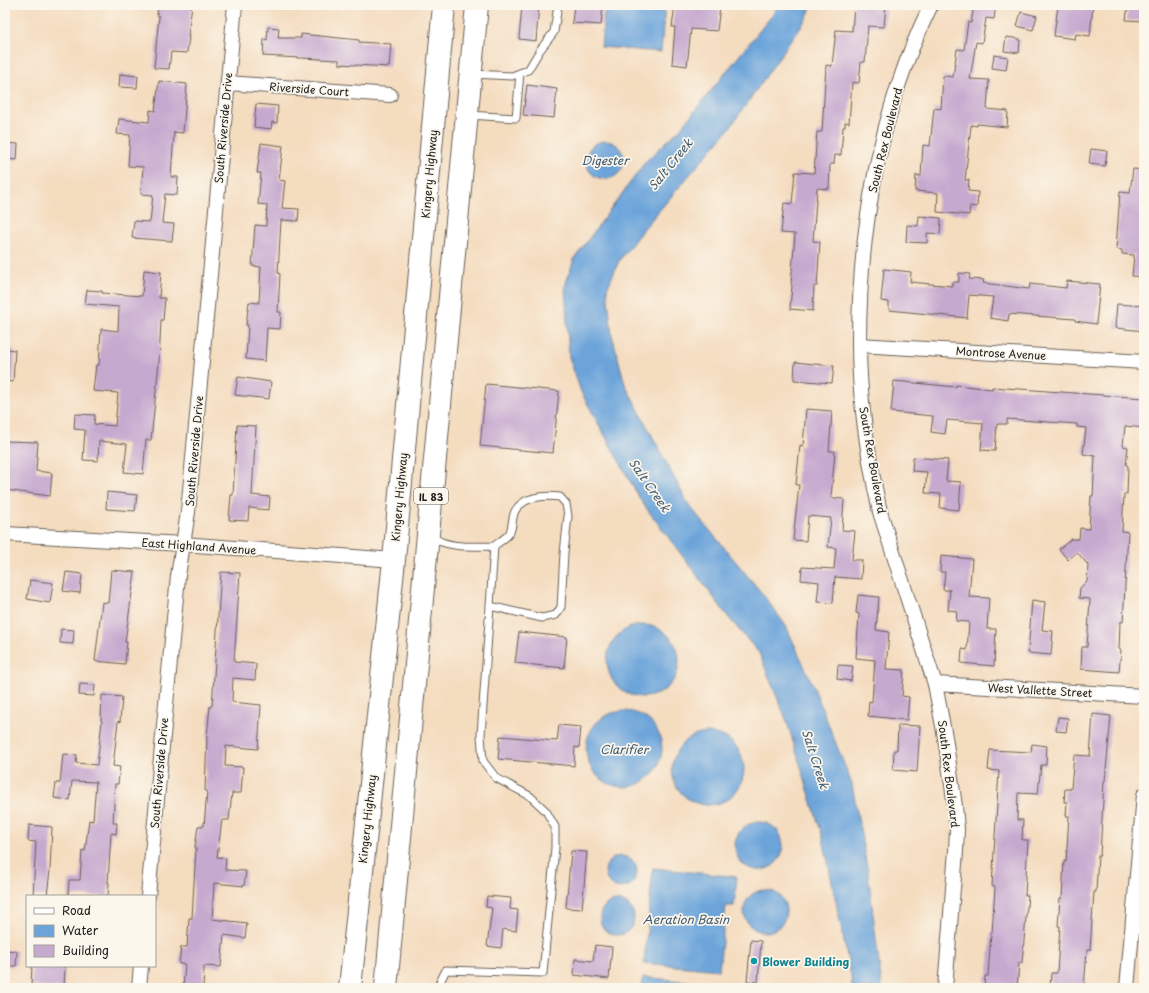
<svg xmlns="http://www.w3.org/2000/svg" width="1149" height="993" viewBox="0 0 1149 993" font-family="'Playpen Sans',sans-serif">
  <style>
    .water { fill: #6ca4da; stroke: #44607b }
    .building { fill: #c6a9cf }
    .lines { fill: none; stroke-linecap: round; stroke-linejoin: round }
    .service-casing { stroke: #685f55; stroke-width: 9 }
    .minor-casing { stroke: #685f55; stroke-width: 16 }
    .trunk-casing { stroke: #685f55; stroke-width: 24 }
    .service { stroke: #fff; stroke-width: 7 }
    .minor { stroke: #fff; stroke-width: 14 }
    .trunk { stroke: #fff; stroke-width: 22 }
    .culture-dot { fill: #0f9aa8; stroke: #fbf7ec; stroke-width: 1.5 }
    .labels { text-anchor: middle; dominant-baseline: central; stroke-width: 3.5; stroke-linejoin: round; paint-order: stroke }
    .shield { fill: #fbf7ec; stroke: #5f5e5a; stroke-width: 1 }
    .shield-label { font-size: 10px; font-weight: bold; fill: #1c1c1c }
    .street-label { font-size: 11px; fill: #1c1c1c; stroke: #fbf7ec }
    .culture-label { font-size: 11px; font-weight: bold; fill: #0d838f; stroke: #fbf7ec; text-anchor: start }
    .water-label { font-size: 12px; font-style: italic; fill: #405971; stroke: #fbf7ec }
  </style>
  <rect width="100%" height="100%" fill="#fbf7ec"/>
  <filter id="ink" filterUnits="userSpaceOnUse"><feTurbulence type="fractalNoise" baseFrequency=".025" numOctaves="2"/><feDisplacementMap in="SourceGraphic" scale="8" xChannelSelector="R" yChannelSelector="G"/><feConvolveMatrix kernelMatrix="1 2 1 2 8 2 1 2 1" color-interpolation-filters="sRGB"/></filter>
  <filter id="wash" filterUnits="userSpaceOnUse"><feTurbulence type="fractalNoise" baseFrequency=".012" numOctaves="4" result="noise"/><feDisplacementMap in="SourceGraphic" scale="16" xChannelSelector="R" yChannelSelector="G"/><feGaussianBlur stdDeviation="0.9" result="paint"/><feColorMatrix in="noise" values="0 0 0 0 0 0 0 0 0 0 0 0 0 0 0 0 0 1.4 0 .05"/><feComposite in="paint" operator="in"/></filter>
  <g filter="url(#wash)">
    <rect width="100%" height="100%" fill="#f4dcbf"/>
    <g class="water">
      <path d="M605,5H665L661,52L601,47Z"/>
      <path d="M778,5H812L806,19L729,129L640,233L619,261L607,289L612,335L625,384L688,504L765,597L786,626L812,683L852,784L868,873L882,988H852L851,976L823,838L786,719L759,653L729,618L641,501L581,392L569,357L565,286L574,259L646,161L680,129L773,14Z"/>
      <circle cx="605" cy="160" r="19"/>
      <circle cx="643" cy="661" r="36"/>
      <circle cx="624" cy="749" r="38"/>
      <circle cx="708" cy="769" r="36"/>
      <circle cx="759" cy="846" r="24"/>
      <circle cx="621" cy="872" r="16"/>
      <path d="M653,868L737,877L734,906H726L719,970L644,963Z"/>
      <circle cx="765" cy="911" r="21"/>
      <circle cx="617" cy="918" r="17"/>
      <path d="M643,977L711,984L710,988H642Z"/>
    </g>
    <g id="blocks">
      <g class="building">
        <path d="M158,5H192L188,36H189L187,53L171,52L169,69L154,68L159,16L157,15Z"/>
        <path d="M522,5H539L536,41L519,39Z"/>
        <path d="M574,5H603L601,25L572,23Z"/>
        <path d="M675,5L720,6L717,31L691,29L687,66L672,64L675,27H672Z"/>
        <path d="M854,5H886L884,27L868,26L865,62H861L859,83L852,82L849,123L845,122V127H843L841,155H835L834,164H830L829,189L817,188L813,241L820,242L817,286H814L813,311L790,309L792,285L791,284L795,234L781,233L784,203L792,204L795,172L814,173L817,132H822L826,65L832,66L836,30L852,31Z"/>
        <path d="M974,5H996L994,19L986,18L982,43L976,42L970,79L989,80L987,109L1008,111L1007,127L977,124V126L971,125L965,180H969L968,191L978,192L977,207L970,206L969,215L937,212L938,193L915,191L916,175L921,176L923,145L930,146L934,108L941,109L943,76L953,77L957,49L964,50L968,22L971,23Z"/>
        <path d="M1058,5H1065V8L1078,9V5H1093L1090,36L1076,34L1075,39L1054,36Z"/>
        <path d="M1128,5L1144,6V21L1126,20Z"/>
        <path d="M1021,12L1037,16L1033,30L1017,26Z"/>
        <path d="M268,27L279,28L278,38H301V34L359,40V42L391,44L389,67L339,64V60L263,56L264,39L267,40Z"/>
        <path d="M1006,37L1020,39L1019,53L1004,51Z"/>
        <path d="M994,55L1008,57L1006,70L992,68Z"/>
        <path d="M120,74L138,76L137,88L119,87Z"/>
        <path d="M159,81L187,84L183,133L174,132L171,177H178L177,195L165,194L162,223L174,224L172,241L132,238L134,221L150,222L153,195L141,194L143,167L128,166L130,135L117,134L119,119L149,122L150,110L155,111Z"/>
        <path d="M527,85L557,89L554,118L523,115Z"/>
        <path d="M256,104L278,106L277,123L272,122L271,129L254,127Z"/>
        <path d="M5,143L18,144L17,160L5,159Z"/>
        <path d="M261,143L283,146L279,180L285,181L282,208L299,209L298,221L281,220L278,273L280,274L278,312H281L280,329L267,328L265,361L246,359L248,325H246L249,302L259,303L261,267L252,266L255,225L266,226L267,205L258,204L261,173H257Z"/>
        <path d="M1091,149L1107,151L1105,166L1089,164Z"/>
        <path d="M1133,169L1144,170V277L1132,276L1134,255L1122,254V250L1116,249L1120,192L1130,193Z"/>
        <path d="M919,216L941,218L940,234L927,233V243L906,242L907,225L918,226Z"/>
        <path d="M884,269L911,272L910,282L952,286V282H959V273L970,274L969,279L984,280L983,283L1029,289L1030,284L1066,288L1067,281L1100,284L1096,324L1075,321V319L1009,314L1008,321L990,318L993,297L969,295L967,318L889,310V302L881,301Z"/>
        <path d="M144,270L161,272L159,298H165L163,320H161L159,362L151,440H146L143,474L124,472L127,444L99,441L98,461L83,460L85,430L74,429L75,414L95,415L94,424L115,426L118,393L93,391L96,365H99L101,329L118,331L119,307L85,304L87,290L102,291V293L142,296Z"/>
        <path d="M1117,304L1144,306V331L1115,328Z"/>
        <path d="M5,349L15,350L13,382L5,381Z"/>
        <path d="M795,362L834,366L832,383L794,380Z"/>
        <path d="M238,377L271,382L269,399L235,395Z"/>
        <path d="M894,381L956,387V385L992,389V387L1144,398V428L1125,426L1123,446L1128,447L1126,465L1128,466L1127,494H1124L1122,531L1128,532L1123,622H1120L1119,649L1121,650L1119,672L1081,669L1082,647H1087L1090,599L1079,598L1080,588L1087,581L1088,565L1077,552L1068,560L1059,549L1071,539H1079L1080,528L1089,529L1091,496H1093L1095,456L1083,454L1086,428L1077,427V424L1007,419V424H997L995,451L981,450L983,423L947,420L945,434L931,432L933,416L891,412Z"/>
        <path d="M486,384L559,391L553,453L480,446Z"/>
        <path d="M806,409L832,411L829,451H835L831,498L844,499L842,530L855,531L852,560H862L861,579L835,577L833,603L817,602L819,582L801,580L802,567L834,569L836,548L828,547L831,518L808,516L806,541L793,540L799,485H796L800,445L803,446Z"/>
        <path d="M237,425L256,426L252,495L270,497L269,510L249,508L248,521L229,520L231,495H233Z"/>
        <path d="M5,441L38,442L36,471L52,473L50,496L5,490Z"/>
        <path d="M913,457L948,460L946,481L961,482L959,510L940,508L941,494L925,493L927,472L912,471Z"/>
        <path d="M107,492L137,495L135,511L106,509Z"/>
        <path d="M941,556L972,559L969,597L989,598L987,629H996L994,666L961,663L962,649L967,650L969,622L956,621L957,611L948,610L950,590H943L945,572H940Z"/>
        <path d="M111,570L135,572L125,642H127L125,664L95,661L102,602L108,603Z"/>
        <path d="M66,572L82,574L80,593L63,591Z"/>
        <path d="M221,572L240,573L234,662L256,664L255,680L233,678L232,702L261,705L258,749L226,746L225,766L243,767L241,793H232L229,820H222L217,857L226,858L225,870L246,871L244,886L214,883L212,919L247,923L245,938L224,935L221,967L204,966L203,988H183L185,964H179L181,947H187L189,918H192L196,848L195,847L198,826H204L207,791H205L207,736L210,706H212Z"/>
        <path d="M30,580L53,583L50,603L27,599Z"/>
        <path d="M858,595L879,597L876,630L889,632L886,669L904,670L902,696L909,697L907,720L868,716L869,701L872,702L875,660L856,658L859,614L856,613Z"/>
        <path d="M1032,600L1045,602L1042,630L1053,631L1051,655L1028,653Z"/>
        <path d="M61,629L74,630L73,644L60,643Z"/>
        <path d="M519,632L567,637L564,668L515,663Z"/>
        <path d="M838,665L853,666L851,681L837,679Z"/>
        <path d="M80,684L95,685L94,696L79,695Z"/>
        <path d="M102,695L122,697L120,722L118,721L113,766L120,767L118,784H115L113,823H117L116,834L111,833L108,883H109L108,896H68L69,880H80L82,850L85,851L89,820L93,821L96,782L72,781L70,800L54,798L56,783H60L63,754L77,755L76,763L97,765L102,721L101,720Z"/>
        <path d="M1093,714L1111,716L1105,781H1104L1100,856H1098L1096,892H1094L1090,950H1087L1084,988H1050L1051,973H1057L1060,926H1058L1060,898H1062L1064,861L1066,862L1069,816H1066L1067,802H1064L1065,789H1071L1074,755L1090,756Z"/>
        <path d="M1058,717L1068,718L1066,732L1056,731Z"/>
        <path d="M559,725L581,727L579,748L575,747L574,766L498,759L500,736L557,741Z"/>
        <path d="M898,725L920,726L917,772L893,770L894,750H897Z"/>
        <path d="M1032,744L1047,746L1046,765H1041L1038,794L1018,793L1017,820H1023L1022,840H1028L1025,895H1028L1022,963H1019L1017,988H984L985,976H988L991,933H992L995,887L992,886L999,771L988,770L990,750L1031,752Z"/>
        <path d="M29,825L52,827L50,870L47,896H33L36,842L28,841Z"/>
        <path d="M571,851L587,852L582,909L566,908Z"/>
        <path d="M487,896L511,898L510,909L518,910L516,931L503,929L501,948L487,946L492,908L486,907Z"/>
        <path d="M751,940L761,941L758,982L747,981Z"/>
        <path d="M595,945L612,947L609,979L574,975L575,959L593,961Z"/>
        <path d="M5,950L17,951L16,966H5Z"/>
        <path d="M32,966H65L64,988L31,986Z"/>
      </g>
    </g>
  </g>
  <g filter="url(#ink)">
    <use href="#blocks" fill-opacity="0" stroke="#685f55" stroke-width="1"/>
    <g class="lines">
      <g class="service-casing">
        <g id="service">
          <path d="M473,74L512,76L528,70L540,50L554,32L558,5"/>
          <path d="M469,115L516,118L520,73"/>
          <path d="M432,536C445,549 476,546 494,546C499,542 508,537 510,532C513,525 512,517 515,511C523,496 546,495 560,497L566,504L568,516L564,553L561,607L556,615L542,618L490,606L494,546"/>
          <path d="M437,988L446,970L543,973L555,848V827L546,811L530,796L496,778L483,761L481,735L490,606"/>
        </g>
      </g>
      <g class="minor-casing">
        <g id="minor">
          <path d="M931,5C880,109 859,228 859,343C859,399 868,458 880,512L935,684L945,737L955,806L957,829L956,851L945,988"/>
          <path d="M228,83L390,95"/>
          <path d="M859,345L1144,362"/>
          <path d="M5,534L183,544L394,560"/>
          <path d="M935,684L1144,696"/>
          <path d="M148,896L178,576L188,512L235,5"/>
          <path d="M139,988L141,966"/>
          <path d="M1127,988L1144,795"/>
        </g>
      </g>
      <g class="trunk-casing">
        <g id="trunk">
          <path d="M350,988L394,560L444,5"/>
          <path d="M386,988L477,5"/>
        </g>
      </g>
      <use href="#service" class="service"/>
      <use href="#minor" class="minor"/>
      <use href="#trunk" class="trunk"/>
    </g>
  </g>
  <circle class="culture-dot" cx="754" cy="961" r="4"/>
  <g class="labels">
    <rect class="shield" x="414" y="488" width="34" height="16" rx="3"/>
    <g class="shield-label">
      <text x="431" y="496">IL 83</text>
    </g>
    <g class="street-label">
      <text transform="translate(309 89) rotate(4)">Riverside Court</text>
      <text transform="translate(223 128) rotate(-85)">South Riverside Drive</text>
      <text transform="translate(885 140) rotate(-76)">South Rex Boulevard</text>
      <text transform="translate(429 174) rotate(-85)">Kingery Highway</text>
      <text transform="translate(1001 353) rotate(3)">Montrose Avenue</text>
      <text transform="translate(194 451) rotate(-85)">South Riverside Drive</text>
      <text transform="translate(873 460) rotate(80)">South Rex Boulevard</text>
      <text transform="translate(399 497) rotate(-85)">Kingery Highway</text>
      <text transform="translate(199 546) rotate(4)">East Highland Avenue</text>
      <text transform="translate(1040 690) rotate(3)">West Vallette Street</text>
      <text transform="translate(159 773) rotate(-85)">South Riverside Drive</text>
      <text transform="translate(949 774) rotate(83)">South Rex Boulevard</text>
      <text transform="translate(367 819) rotate(-84)">Kingery Highway</text>
    </g>
    <g class="culture-label">
      <text x="762" y="961">Blower Building</text>
    </g>
    <g class="water-label">
      <text x="605" y="160">Digester</text>
      <text transform="translate(670 164) rotate(-51)">Salt Creek</text>
      <text transform="translate(650 485) rotate(55)">Salt Creek</text>
      <text x="624" y="749">Clarifier</text>
      <text transform="translate(816 759) rotate(72)">Salt Creek</text>
      <text x="686" y="919">Aeration Basin</text>
    </g>
  </g>
  <rect width="1149" height="993" fill="none" stroke="#fbf7ec" stroke-width="20"/>
  <rect x="26" y="895" width="130" height="72" fill="#fbf7ec" stroke="#a29f99"/>
  <rect x="34" y="908" width="20" height="6" fill="#ffffff" stroke="#a29f99"/>
  <text x="62" y="915" font-size="12" fill="#1c1c1c">Road</text>
  <rect x="34" y="925" width="20" height="12" fill="#6ca4da" stroke="#a29f99"/>
  <text x="62" y="935" font-size="12" fill="#1c1c1c">Water</text>
  <rect x="34" y="945" width="20" height="12" fill="#c6a9cf" stroke="#a29f99"/>
  <text x="62" y="955" font-size="12" fill="#1c1c1c">Building</text>
</svg>
